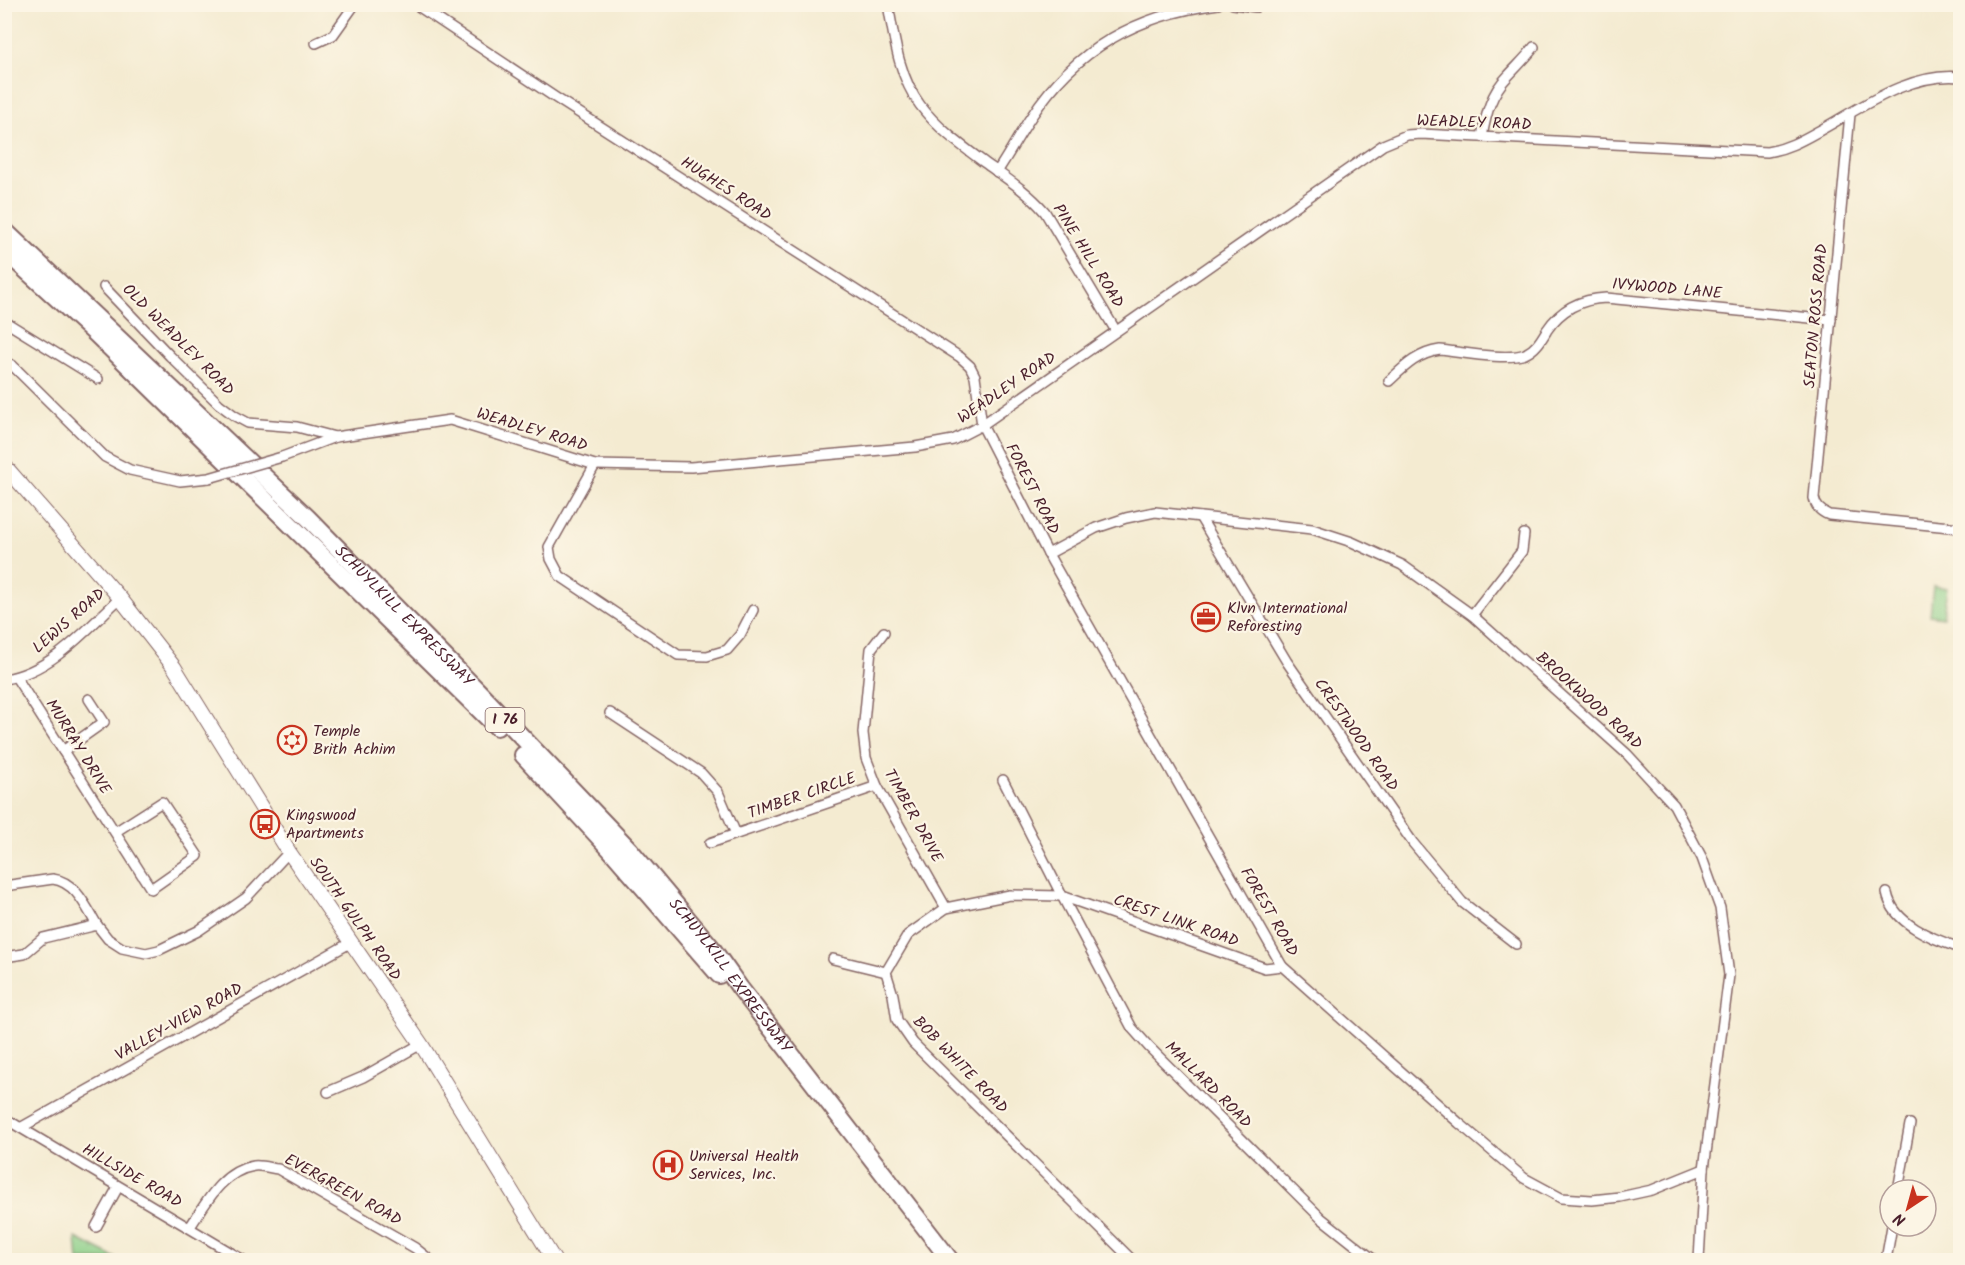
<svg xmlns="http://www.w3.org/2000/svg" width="1965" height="1265" viewBox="0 0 1965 1265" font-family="Kalam,sans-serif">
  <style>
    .park { fill: url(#park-crowns); stroke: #6a7659; stroke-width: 1.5 }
    .pitch { fill: #8ace87; stroke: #6a7659; stroke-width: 1.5 }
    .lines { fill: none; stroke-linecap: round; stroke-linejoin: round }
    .minor-casing { stroke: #866665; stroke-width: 12 }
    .primary-casing { stroke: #866665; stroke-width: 16 }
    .motorway-casing { stroke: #866665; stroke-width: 20 }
    .minor { stroke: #fff; stroke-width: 9 }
    .primary { stroke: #fff; stroke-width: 14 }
    .motorway { stroke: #fff; stroke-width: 16 }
    .minor-bridge-casing { stroke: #866665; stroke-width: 12; stroke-linecap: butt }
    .minor-bridge { stroke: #fff; stroke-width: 9 }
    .labels { text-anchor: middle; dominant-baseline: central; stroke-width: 4.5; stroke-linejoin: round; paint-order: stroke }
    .shield { fill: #fcf5e5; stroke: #7f5f63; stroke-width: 1.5 }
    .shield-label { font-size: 15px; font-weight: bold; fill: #4a1f2b }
    .street-label { font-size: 16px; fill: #4a1f2b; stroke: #fcf5e5 }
    .poi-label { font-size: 16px; fill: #4a1f2b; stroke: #fcf5e5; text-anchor: start }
  </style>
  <defs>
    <pattern id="park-crowns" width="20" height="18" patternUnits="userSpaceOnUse" patternTransform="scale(1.5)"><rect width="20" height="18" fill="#8ace87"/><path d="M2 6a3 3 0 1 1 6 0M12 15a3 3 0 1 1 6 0" fill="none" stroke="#79b075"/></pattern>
  </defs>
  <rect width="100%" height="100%" fill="#fcf5e5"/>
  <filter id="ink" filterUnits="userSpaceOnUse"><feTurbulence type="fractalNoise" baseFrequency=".0167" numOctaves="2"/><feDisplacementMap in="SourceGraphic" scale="12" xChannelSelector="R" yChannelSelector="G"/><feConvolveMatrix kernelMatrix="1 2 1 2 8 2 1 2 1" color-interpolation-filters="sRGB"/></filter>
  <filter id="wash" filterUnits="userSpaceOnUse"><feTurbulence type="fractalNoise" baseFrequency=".008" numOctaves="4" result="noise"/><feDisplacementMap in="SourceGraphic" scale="24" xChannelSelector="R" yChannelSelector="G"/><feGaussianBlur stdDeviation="1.35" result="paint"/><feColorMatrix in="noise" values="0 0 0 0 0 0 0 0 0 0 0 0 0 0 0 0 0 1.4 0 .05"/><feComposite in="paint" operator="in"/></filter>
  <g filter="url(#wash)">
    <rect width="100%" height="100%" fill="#f4ebd1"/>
    <path class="park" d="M76,1238L119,1260H78Z"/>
    <path class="pitch" d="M1933,586L1947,588L1943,617L1930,615Z"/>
  </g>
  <g filter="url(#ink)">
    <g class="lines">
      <g class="minor-casing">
        <g id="minor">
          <path d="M415,4L556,98L960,357L970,366L975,376L982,425L1048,554L1282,966L1459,1123L1524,1178L1561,1198L1592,1200L1620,1197L1652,1190L1704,1169"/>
          <path d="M888,4C894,38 899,77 920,105C937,128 962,146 985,163C1006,178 1028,192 1045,212L1116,331"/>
          <path d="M1233,4L1256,7"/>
          <path d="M316,43L333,35L355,4"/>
          <path d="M1850,114L1814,498C1816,507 1820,511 1829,515L1960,528"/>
          <path d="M1482,137C1486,114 1491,93 1508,76C1517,66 1526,58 1534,47"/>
          <path d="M997,172C1009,154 1019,135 1031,117C1076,48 1137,15 1218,4"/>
          <path d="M104,287L170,356L219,404L235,416L248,423L297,427L335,437"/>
          <path d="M4,321L98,379"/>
          <path d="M4,362L12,365L105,457L130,470L180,481L209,478"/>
          <path d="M1389,381C1405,366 1418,353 1440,350C1461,352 1507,361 1525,354C1536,349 1541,340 1547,330C1561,309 1581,299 1606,298L1831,320"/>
          <path d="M282,457L335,437L450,420L595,465L691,467L915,447L953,440L982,425L1383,145L1407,135L1421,134L1767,152C1786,149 1801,141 1817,132C1861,108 1909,72 1960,77"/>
          <path d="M595,465L549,547L551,559L560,576L678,655L707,656L727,650L740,635L753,610"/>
          <path d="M1200,517L1287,662L1413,843L1462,902L1516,944"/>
          <path d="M1048,554L1096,528L1126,518L1155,512L1312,529L1352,542L1402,565L1472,615L1627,754L1674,805L1702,858L1720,908L1729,975L1704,1169L1699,1260"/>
          <path d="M1472,615L1522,551L1524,534"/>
          <path d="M884,632L871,649L863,733L866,758L877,786L946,908"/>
          <path d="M16,677L151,889L198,856L162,802L115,832"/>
          <path d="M4,679C51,672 87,629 120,598"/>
          <path d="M610,713L701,773L718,792L736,834"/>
          <path d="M63,751L104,722L89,699"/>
          <path d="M1003,780L1062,896L1132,1028L1149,1047L1321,1218L1374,1260"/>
          <path d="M710,843L877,786"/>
          <path d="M4,886L53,879C76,882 86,907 97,925"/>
          <path d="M1887,893C1893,924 1933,939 1960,948"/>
          <path d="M4,957L24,954L43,938L97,925L108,939L122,948L146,953L159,950L198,931L246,898L289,852"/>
          <path d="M833,959L886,972"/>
          <path d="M328,1092L363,1077L421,1044"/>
          <path d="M4,1118L243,1260"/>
          <path d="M22,1127L350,943"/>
          <path d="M1898,1190L1910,1124"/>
          <path d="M96,1227L118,1187"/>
          <path d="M190,1227C206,1203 222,1171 254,1166C261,1165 270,1168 278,1169L415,1248L430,1260"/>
          <path d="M1132,1260L913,1043L897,1020L893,995L886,972L908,935L946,908L1010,895L1062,896L1265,968L1282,966"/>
          <path d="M1886,1260L1892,1226"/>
        </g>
      </g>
      <g class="primary-casing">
        <path id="primary" d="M4,465L120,598L174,667L289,852L421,1044L554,1260"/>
      </g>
      <g class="motorway-casing">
        <g id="motorway">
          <path id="s1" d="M4,230L308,518L479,692L629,849L711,947L740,988L950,1260"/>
          <path d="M4,250L96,334L497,727"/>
          <path d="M523,755L609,848L719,975"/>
        </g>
      </g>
      <use href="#minor" class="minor"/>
      <use href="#primary" class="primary"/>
      <use href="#motorway" class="motorway"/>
      <g class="minor-bridge-casing">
        <path id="minor-bridge" d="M209,478L282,457"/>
      </g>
      <use href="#minor-bridge" class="minor-bridge"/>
    </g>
  </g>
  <defs>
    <g id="office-ring" transform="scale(1.5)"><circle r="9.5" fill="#fcf5e5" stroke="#c8321e" stroke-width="1.5"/><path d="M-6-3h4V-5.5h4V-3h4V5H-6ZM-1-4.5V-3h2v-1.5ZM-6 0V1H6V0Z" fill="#c8321e"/></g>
    <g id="synagogue-ring" transform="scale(1.5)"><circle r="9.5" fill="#fcf5e5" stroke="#c8321e" stroke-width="1.5"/><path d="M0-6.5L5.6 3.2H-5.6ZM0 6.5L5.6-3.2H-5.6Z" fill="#c8321e"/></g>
    <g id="bus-ring" transform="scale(1.5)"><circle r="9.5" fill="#fcf5e5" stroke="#c8321e" stroke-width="1.5"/><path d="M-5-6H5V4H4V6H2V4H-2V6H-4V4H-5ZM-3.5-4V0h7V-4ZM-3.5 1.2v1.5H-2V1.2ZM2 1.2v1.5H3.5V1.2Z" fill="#c8321e"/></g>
    <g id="hospital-ring" transform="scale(1.5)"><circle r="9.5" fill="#fcf5e5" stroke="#c8321e" stroke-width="1.5"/><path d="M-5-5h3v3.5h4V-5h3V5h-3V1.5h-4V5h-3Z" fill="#c8321e"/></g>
  </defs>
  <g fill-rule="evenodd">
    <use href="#office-ring" x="1206" y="617"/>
    <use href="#synagogue-ring" x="292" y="740"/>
    <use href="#bus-ring" x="265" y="824"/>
    <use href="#hospital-ring" x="668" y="1165"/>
  </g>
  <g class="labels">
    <rect class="shield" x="485.5" y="708" width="39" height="24" rx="4.5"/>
    <g class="shield-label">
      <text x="505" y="720">I 76</text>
    </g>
    <g class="street-label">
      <text transform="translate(1474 123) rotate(2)">WEADLEY ROAD</text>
      <text transform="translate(726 189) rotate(33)">HUGHES ROAD</text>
      <text transform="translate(1088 256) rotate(58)">PINE HILL ROAD</text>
      <text transform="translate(1667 289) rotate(5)">IVYWOOD LANE</text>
      <text transform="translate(1816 316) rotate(-85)">SEATON ROSS ROAD</text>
      <text transform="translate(178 340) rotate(45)">OLD WEADLEY ROAD</text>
      <text transform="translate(1007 388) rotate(-34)">WEADLEY ROAD</text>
      <text transform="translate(532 430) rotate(17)">WEADLEY ROAD</text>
      <text transform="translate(1032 489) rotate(63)">FOREST ROAD</text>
      <text stroke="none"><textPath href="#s1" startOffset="556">SCHUYLKILL EXPRESSWAY</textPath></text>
      <text transform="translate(69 621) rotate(-41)">LEWIS ROAD</text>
      <text transform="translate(1589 701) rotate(42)">BROOKWOOD ROAD</text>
      <text transform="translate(1356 735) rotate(55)">CRESTWOOD ROAD</text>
      <text transform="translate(78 747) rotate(58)">MURRAY DRIVE</text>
      <text transform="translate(802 796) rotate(-19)">TIMBER CIRCLE</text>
      <text transform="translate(913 816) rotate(61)">TIMBER DRIVE</text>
      <text transform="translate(1269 912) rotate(60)">FOREST ROAD</text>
      <text transform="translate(355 919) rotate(55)">SOUTH GULPH ROAD</text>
      <text transform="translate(1176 921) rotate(19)">CREST LINK ROAD</text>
      <text stroke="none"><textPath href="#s1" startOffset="1042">SCHUYLKILL EXPRESSWAY</textPath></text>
      <text transform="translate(179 1022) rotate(-29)">VALLEY-VIEW ROAD</text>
      <text transform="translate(960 1065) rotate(46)">BOB WHITE ROAD</text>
      <text transform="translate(1208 1085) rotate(45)">MALLARD ROAD</text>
      <text transform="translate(132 1176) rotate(30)">HILLSIDE ROAD</text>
      <text transform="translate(343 1190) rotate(29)">EVERGREEN ROAD</text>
    </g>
    <g class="poi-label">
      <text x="1227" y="608">Klvn International<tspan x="1227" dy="18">Reforesting</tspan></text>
      <text x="313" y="731">Temple<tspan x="313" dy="18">Brith Achim</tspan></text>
      <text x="286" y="815">Kingswood<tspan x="286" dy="18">Apartments</tspan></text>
      <text x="689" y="1156">Universal Health<tspan x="689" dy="18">Services, Inc.</tspan></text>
    </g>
  </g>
  <rect width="1965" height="1265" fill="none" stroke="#fcf5e5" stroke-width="24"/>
  <g transform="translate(1908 1208) rotate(216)"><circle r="28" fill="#fcf5e5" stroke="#b59f9b" stroke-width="1.5"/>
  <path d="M0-4.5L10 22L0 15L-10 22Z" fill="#c8321e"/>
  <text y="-9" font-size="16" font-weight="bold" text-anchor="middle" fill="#4a1f2b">N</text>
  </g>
</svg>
